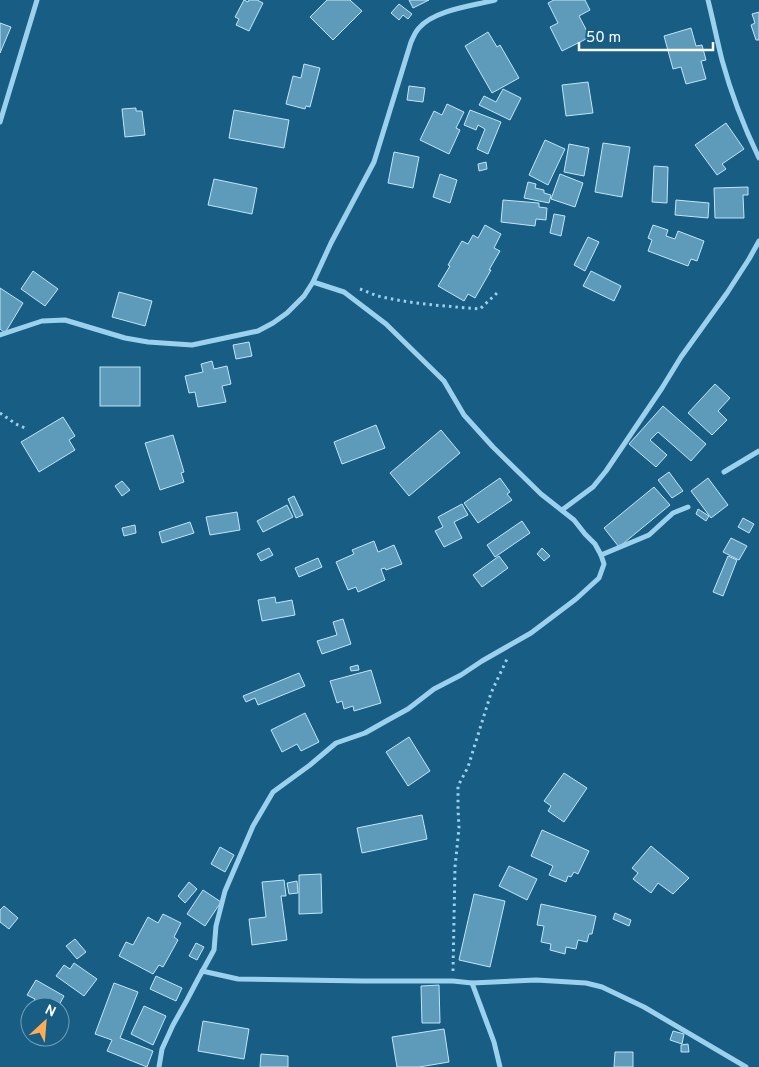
<svg xmlns="http://www.w3.org/2000/svg" width="759" height="1067" viewBox="0 0 759 1067" font-family="Overpass,sans-serif">
  <style>
    .building { fill: #5e9aba; stroke: #c0e6f9 }
    .lines { fill: none; stroke-linecap: round; stroke-linejoin: round }
    .path { stroke: #9bd1ed; stroke-width: 3; stroke-dasharray: 2.5 4; stroke-linecap: butt }
    .minor { stroke: #9bd1ed; stroke-width: 5 }
  </style>
  <rect width="100%" height="100%" fill="#175d84"/>
  <g class="building">
    <path d="M244,0L248,2L249,0H257L263,3L249,31L236,25L239,19L235,17Z"/>
    <path d="M327,0H350L362,11L333,40L310,17Z"/>
    <path d="M409,0H429L413,8Z"/>
    <path d="M554,0H585L590,10L579,16L590,37L562,51L550,27L558,23L548,3Z"/>
    <path d="M399,4L412,14L408,19L403,15L399,20L391,13Z"/>
    <path d="M759,12V40H756L751,25L755,23L752,14Z"/>
    <path d="M0,23L11,27L0,53Z"/>
    <path d="M691,28L696,46L702,45L706,60L701,61L706,79L686,84L681,67L673,69L664,36Z"/>
    <path d="M488,32L497,47L500,45L519,78L492,93L465,46Z"/>
    <path d="M304,64L320,68L310,107L306,106L305,109L286,104L293,76L301,78Z"/>
    <path d="M588,82L593,113L566,116L562,85Z"/>
    <path d="M409,86L425,88L423,102L407,100Z"/>
    <path d="M503,89L521,98L510,120L479,105L484,96L496,102Z"/>
    <path d="M447,104L464,112L456,128L460,130L449,154L420,140L434,111L442,115Z"/>
    <path d="M136,108V111H142L145,135L125,137L122,109Z"/>
    <path d="M234,110L289,120L284,148L229,138Z"/>
    <path d="M470,110L501,122L488,154L477,149L485,129L478,125L476,130L464,125Z"/>
    <path d="M726,123L744,149L722,164L726,169L717,175L695,145Z"/>
    <path d="M545,140L565,149L548,185L529,175Z"/>
    <path d="M603,143L630,147L622,197L595,192Z"/>
    <path d="M569,144L589,148L584,176L564,172Z"/>
    <path d="M394,152L419,157L413,188L388,183Z"/>
    <path d="M486,162L487,169L479,171L478,164Z"/>
    <path d="M654,166L668,167L667,203L652,202Z"/>
    <path d="M440,174L457,180L450,203L433,197Z"/>
    <path d="M560,174L583,183L575,207L551,199Z"/>
    <path d="M214,179L257,188L252,214L208,205Z"/>
    <path d="M528,182L536,184L535,188L544,190V193L551,195L549,203L524,198Z"/>
    <path d="M748,187V195H743L744,218H715L714,188Z"/>
    <path d="M503,200L539,203V207L547,208L546,220L536,219L535,226L501,222Z"/>
    <path d="M676,200L709,203L708,218L675,215Z"/>
    <path d="M554,214L565,216L561,236L550,233Z"/>
    <path d="M485,225L501,234L494,248L500,251L489,270H491L475,298L468,294L464,301L438,286L450,266L448,265L462,241L468,244L473,235L478,238Z"/>
    <path d="M653,225L668,230L666,236L675,239L678,231L704,241L697,261L691,259L688,266L648,251L652,240L648,238Z"/>
    <path d="M588,237L599,242L585,271L574,265Z"/>
    <path d="M33,271L58,289L45,306L21,289Z"/>
    <path d="M591,271L621,286L614,301L583,286Z"/>
    <path d="M0,288L23,303L5,333L0,329Z"/>
    <path d="M119,292L152,301L145,326L112,317Z"/>
    <path d="M249,342L252,356L236,359L233,345Z"/>
    <path d="M212,361L214,369L227,366L231,384L222,386L226,402L198,407L195,392L189,393L185,376L203,372L201,364Z"/>
    <rect x="100" y="367" width="40" height="39"/>
    <path d="M715,384L730,398L718,411L727,420L712,435L688,413Z"/>
    <path d="M663,406L706,444L691,461L658,432L650,440L667,455L656,467L629,444Z"/>
    <path d="M63,417L75,436L69,440L75,450L39,472L21,442Z"/>
    <path d="M376,425L385,448L342,464L334,442Z"/>
    <path d="M441,430L460,453L409,496L390,473Z"/>
    <path d="M173,435L184,472L181,473L184,482L160,490L145,443Z"/>
    <path d="M669,472L683,491L672,498L658,480Z"/>
    <path d="M500,478L510,492L507,494L512,500L478,523L464,503Z"/>
    <path d="M708,478L728,505L711,518L691,491Z"/>
    <path d="M122,481L130,490L122,496L115,486Z"/>
    <path d="M654,487L670,505L619,547L604,528Z"/>
    <path d="M294,496L303,515L296,518L288,499Z"/>
    <path d="M462,504L468,515L454,522L462,538L444,547L435,531L443,527L438,517Z"/>
    <path d="M287,505L293,517L263,532L257,521Z"/>
    <path d="M698,509L709,516L706,521L696,514Z"/>
    <path d="M237,512L240,530L210,535L206,517Z"/>
    <path d="M743,518L754,524L749,533L738,527Z"/>
    <path d="M522,521L530,533L495,557L487,545Z"/>
    <path d="M190,522L194,533L162,543L159,532Z"/>
    <path d="M135,525L136,533L124,536L122,528Z"/>
    <path d="M731,538L747,546L739,560L723,552Z"/>
    <path d="M374,541L378,552L394,545L402,564L386,570L385,568L381,569L385,580L358,592L356,587L348,590L336,562L354,554L352,550Z"/>
    <path d="M269,548L273,555L261,561L257,554Z"/>
    <path d="M542,548L550,556L544,561L537,554Z"/>
    <path d="M499,556L508,568L482,587L473,575Z"/>
    <path d="M728,556L737,560L723,596L713,592Z"/>
    <path d="M318,558L322,567L299,577L295,568Z"/>
    <path d="M275,597L276,603L292,600L295,615L262,621L258,600Z"/>
    <path d="M343,619L351,644L322,654L317,641L337,635L333,622Z"/>
    <path d="M358,665L359,670L351,671L350,667Z"/>
    <path d="M371,670L381,703L354,711L353,706L344,709L342,701L337,703L330,681Z"/>
    <path d="M299,673L305,686L258,705L255,698L246,702L243,696Z"/>
    <path d="M305,713L319,742L301,751L297,744L282,752L271,730Z"/>
    <path d="M409,737L430,771L408,786L386,752Z"/>
    <path d="M564,773L587,788L564,822L548,811L551,806L544,801Z"/>
    <path d="M422,815L427,839L362,853L357,828Z"/>
    <path d="M542,830L589,851L578,874L574,872L571,877L568,876L566,882L549,875L553,866L531,856Z"/>
    <path d="M651,846L689,878L673,894L658,883L651,893L633,879L638,873L632,868Z"/>
    <path d="M220,847L234,855L225,872L211,864Z"/>
    <path d="M509,866L537,879L527,900L499,886Z"/>
    <path d="M321,874L322,913L299,914V875Z"/>
    <path d="M284,880L286,896H281L287,940L252,945L249,919L266,917L262,882Z"/>
    <path d="M297,881L298,893L289,894L287,883Z"/>
    <path d="M189,882L197,889L185,903L178,896Z"/>
    <path d="M203,890L221,902L205,926L187,914Z"/>
    <path d="M474,894L505,901L490,967L459,960Z"/>
    <path d="M541,904L596,916L592,934H589L587,942L578,940L576,949L566,947L565,954L550,950L551,944L541,942L544,926L537,925Z"/>
    <path d="M4,906L18,918L9,929L0,922V910Z"/>
    <path d="M615,913L631,920L629,926L613,919Z"/>
    <path d="M163,914L181,923L174,937L178,940L163,967L159,965L153,974L119,956L126,942L133,945L148,917L158,923Z"/>
    <path d="M75,939L86,952L77,959L66,946Z"/>
    <path d="M196,943L204,947L197,960L189,956Z"/>
    <path d="M74,963L97,979L84,996L56,976L64,965L70,969Z"/>
    <path d="M156,976L182,988L176,1001L150,989Z"/>
    <path d="M36,980L64,996L58,1007H31L35,999L27,995Z"/>
    <path d="M114,983L138,992L120,1038L153,1051L147,1067L107,1051L112,1040L95,1034Z"/>
    <path d="M439,985L440,1023H422L421,986Z"/>
    <path d="M144,1006L166,1016L153,1045L131,1034Z"/>
    <path d="M203,1021L249,1029L244,1059L198,1051Z"/>
    <path d="M444,1029L449,1062L419,1067H397L392,1037Z"/>
    <path d="M673,1031L684,1034L682,1044L670,1040Z"/>
    <path d="M688,1044L689,1052H681V1045Z"/>
    <path d="M615,1052H633V1067H614Z"/>
    <path d="M261,1054L288,1056V1067H260Z"/>
  </g>
  <g class="lines">
    <g class="path">
      <path d="M360,289C366,291 372,294 378,296C411,304 446,306 480,309L497,293"/>
      <path d="M0,413L16,424L27,429"/>
      <path d="M453,971L455,867L459,828L458,809V786L468,767L491,693L507,659"/>
    </g>
    <g class="minor">
      <path d="M708,0C713,20 717,40 722,60C731,93 744,127 759,158"/>
      <path d="M0,122L37,0"/>
      <path d="M313,282L344,292L386,324L444,381L464,415L493,447L541,494L574,520L585,534L595,544L601,555"/>
      <path d="M0,335L42,321L65,320L125,338L148,342L192,345L258,331L273,323L287,313L304,296L313,282L331,243L374,162L411,42C413,38 415,32 419,28C434,10 472,6 495,0"/>
      <path d="M724,472L759,451"/>
      <path d="M562,510L593,487L606,471L662,388L681,357L727,293L749,259L759,241"/>
      <path d="M202,971L238,979L363,981H453L472,983L536,980L586,983L602,987L644,1007L746,1067"/>
      <path d="M472,983L494,1042L500,1067"/>
      <path d="M159,1067L162,1049L173,1025L187,1000L198,979L214,950L216,926L225,891L253,826L273,792L310,765L336,743L365,733L388,720L408,709L434,689L461,675L482,661L531,633L576,599L599,578L604,564L601,555L649,535L673,513L688,507"/>
    </g>
  </g>
  <g transform="translate(45 1022) rotate(26)"><circle r="24" fill="#175d84" stroke="#749eb5"/>
  <path d="M0-4L9 19L0 12L-9 19Z" fill="#ffac57"/>
  <text y="-8" font-size="14" font-weight="bold" text-anchor="middle" fill="#ffffff">N</text>
  </g>
  <path d="M579 42v8h134v-8" fill="none" stroke="#ffffff" stroke-width="2.5"/>
  <text x="586" y="42" font-size="15" fill="#ffffff" stroke="#175d84" stroke-width="4" paint-order="stroke">50 m</text>
</svg>
